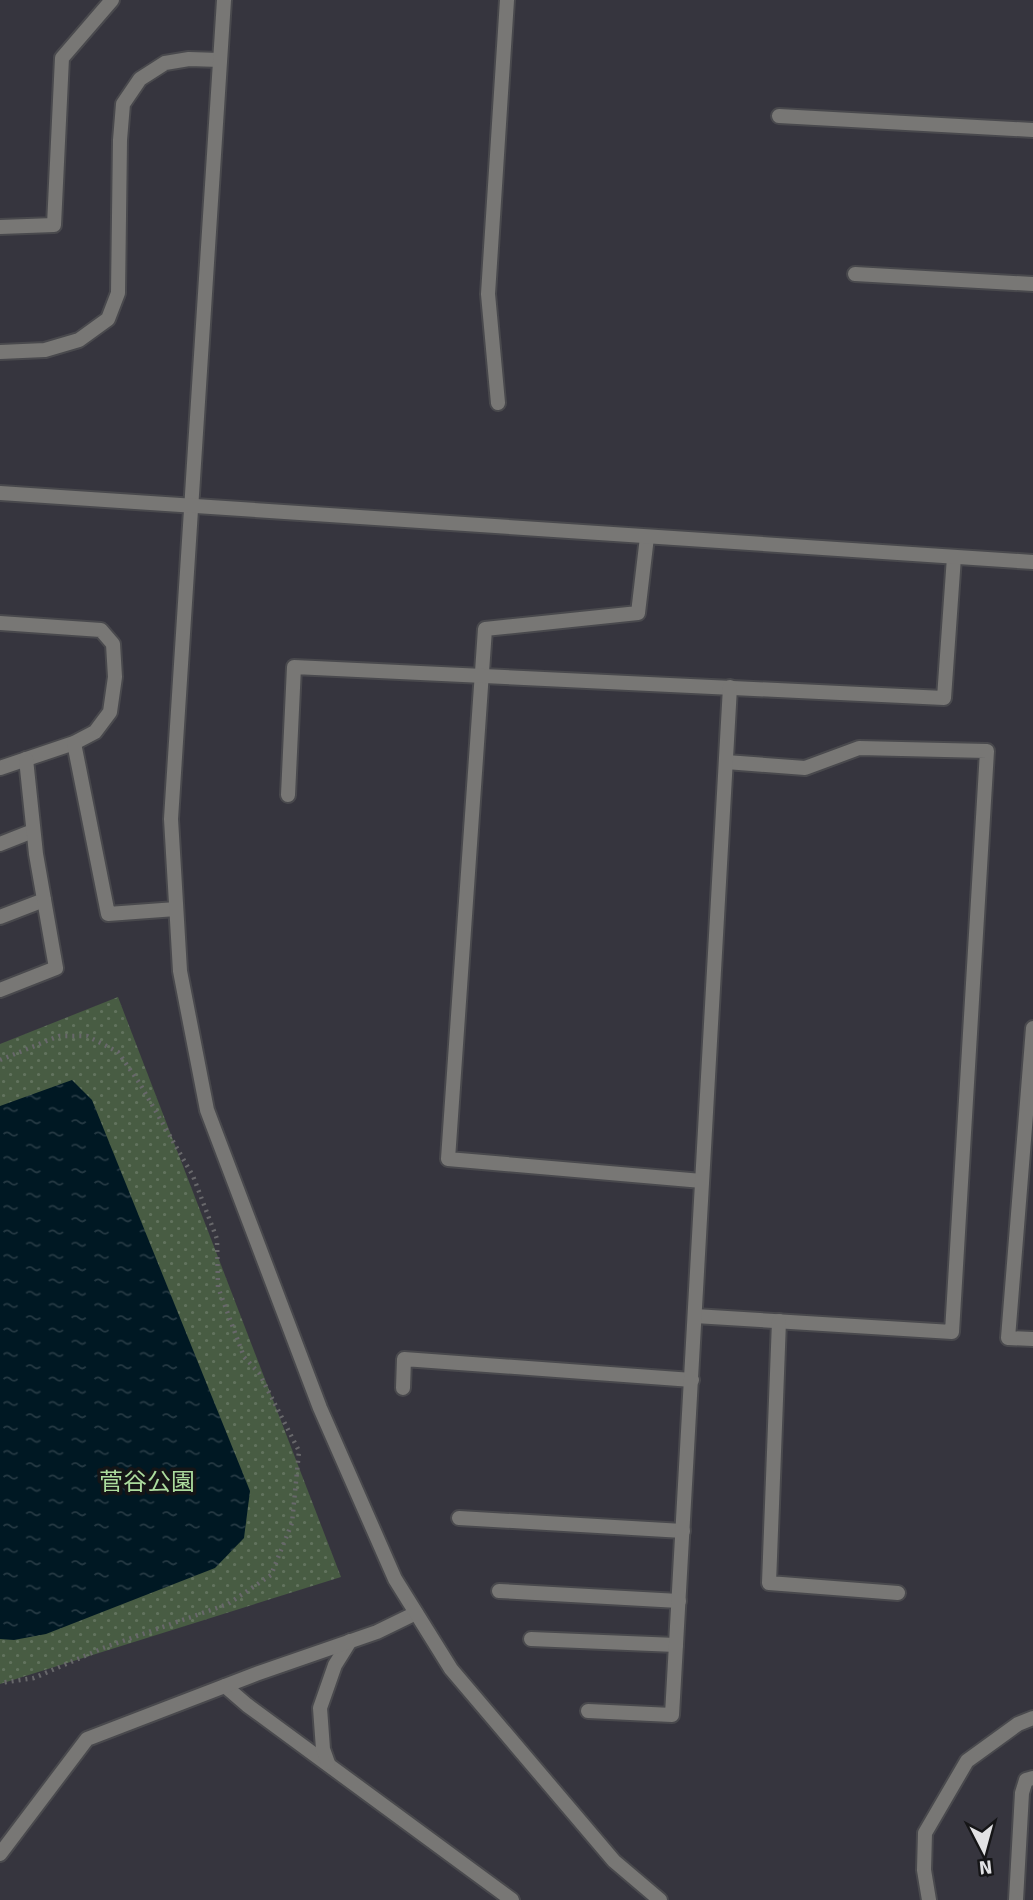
<svg xmlns="http://www.w3.org/2000/svg" width="1033" height="1900" viewBox="0 0 1033 1900" font-family="Signika,'Noto Sans JP',sans-serif">
  <style>
    .built { fill: #36353e }
    .park { fill: url(#park-dots) }
    .water { fill: url(#water-ripples) }
    .lines { fill: none; stroke-linecap: round; stroke-linejoin: round }
    .service-casing { stroke: #49494d; stroke-width: 18 }
    .tertiary-casing { stroke: #49494d; stroke-width: 18 }
    .path { stroke: #68686b; stroke-width: 4.5; stroke-dasharray: 2 5; stroke-linecap: butt }
    .service { stroke: #787775; stroke-width: 14 }
    .tertiary { stroke: #787775; stroke-width: 14 }
    .labels { text-anchor: middle; dominant-baseline: central; stroke-width: 7; stroke-linejoin: round; paint-order: stroke }
    .park-label { font-size: 24px; fill: #acdc9e; stroke: #151517 }
  </style>
  <defs>
    <pattern id="park-dots" width="8" height="8" patternUnits="userSpaceOnUse" patternTransform="scale(1.75)"><rect width="8" height="8" fill="#485c43"/><path d="M2 2h.1M6 6h.1" fill="none" stroke="#62735e" stroke-width="1.8" stroke-linecap="round"/></pattern>
    <pattern id="water-ripples" width="26" height="14" patternUnits="userSpaceOnUse" patternTransform="scale(1.75)"><rect width="26" height="14" fill="#001823"/><path d="M2 4q2-2 4 0t4 0M15 11q2-2 4 0t4 0" fill="none" stroke="#253943"/></pattern>
  </defs>
  <rect width="100%" height="100%" fill="#2c2c30"/>
  <rect class="built" x="0" y="0" width="1033" height="1900"/>
  <path class="park" d="M118,997L341,1577L0,1684V1044Z"/>
  <path class="water" d="M72,1080L92,1100L250,1491L244,1538L215,1568L46,1634L14,1640L0,1639V1106Z"/>
  <g class="lines">
    <g class="service-casing">
      <g id="service">
        <path d="M779,116L1033,130"/>
        <path d="M0,227L54,225L62,58L112,0"/>
        <path d="M855,274L1033,284"/>
        <path d="M0,352L45,350L79,340L108,319L118,293L120,140L123,104L140,79L165,63L189,59L220,60"/>
        <path d="M498,403L488,294L507,0"/>
        <path d="M647,537L638,613L485,629L448,1159L702,1181"/>
        <path d="M0,623L101,630L113,644L115,677L110,712L95,732L74,743L0,768"/>
        <path d="M74,743L108,914L176,909"/>
        <path d="M288,795L294,667L944,698L954,557"/>
        <path d="M0,844L33,831"/>
        <path d="M0,917L44,900"/>
        <path d="M0,990L56,968L36,854L26,759"/>
        <path d="M1033,1028L1008,1338L1033,1339"/>
        <path d="M695,1316L952,1332L987,751L859,748L805,768L726,762"/>
        <path d="M779,1321L769,1583L898,1593"/>
        <path d="M403,1388L404,1359L692,1380"/>
        <path d="M459,1518L683,1531"/>
        <path d="M499,1591L679,1601"/>
        <path d="M531,1639L676,1645"/>
        <path d="M225,1686L247,1705L512,1900"/>
        <path d="M588,1711L672,1715L730,687"/>
        <path d="M328,1763L323,1749L320,1708L335,1665L350,1641"/>
        <path d="M0,1854L87,1739L256,1674L377,1632L416,1613"/>
        <path d="M929,1900L924,1870L925,1833L967,1761L1018,1724L1033,1718"/>
        <path d="M1016,1900L1022,1793L1026,1780L1033,1778"/>
      </g>
    </g>
    <g class="tertiary-casing">
      <g id="tertiary">
        <path d="M224,0L171,819L180,971L207,1110L320,1408L395,1579L451,1669L614,1861L660,1900"/>
        <path d="M0,493L1033,562"/>
      </g>
    </g>
    <path class="path" d="M0,1060L59,1036H87L118,1052L140,1084L193,1176L217,1239L218,1287L244,1357L259,1373L299,1451L292,1523L271,1575L228,1604L103,1648L34,1678L0,1683"/>
    <use href="#service" class="service"/>
    <use href="#tertiary" class="tertiary"/>
  </g>
  <g class="labels">
    <g class="park-label">
      <text x="147" y="1482">菅谷公園</text>
    </g>
  </g>
  <g transform="translate(984 1851) rotate(174)" stroke="#151517" stroke-width="5" paint-order="stroke">
  <path d="M0-5L12 26L0 18L-12 26Z" fill="#e2e2e4"/>
  <text y="-10" font-size="19" font-weight="bold" text-anchor="middle" fill="#e2e2e4">N</text>
  </g>
</svg>
